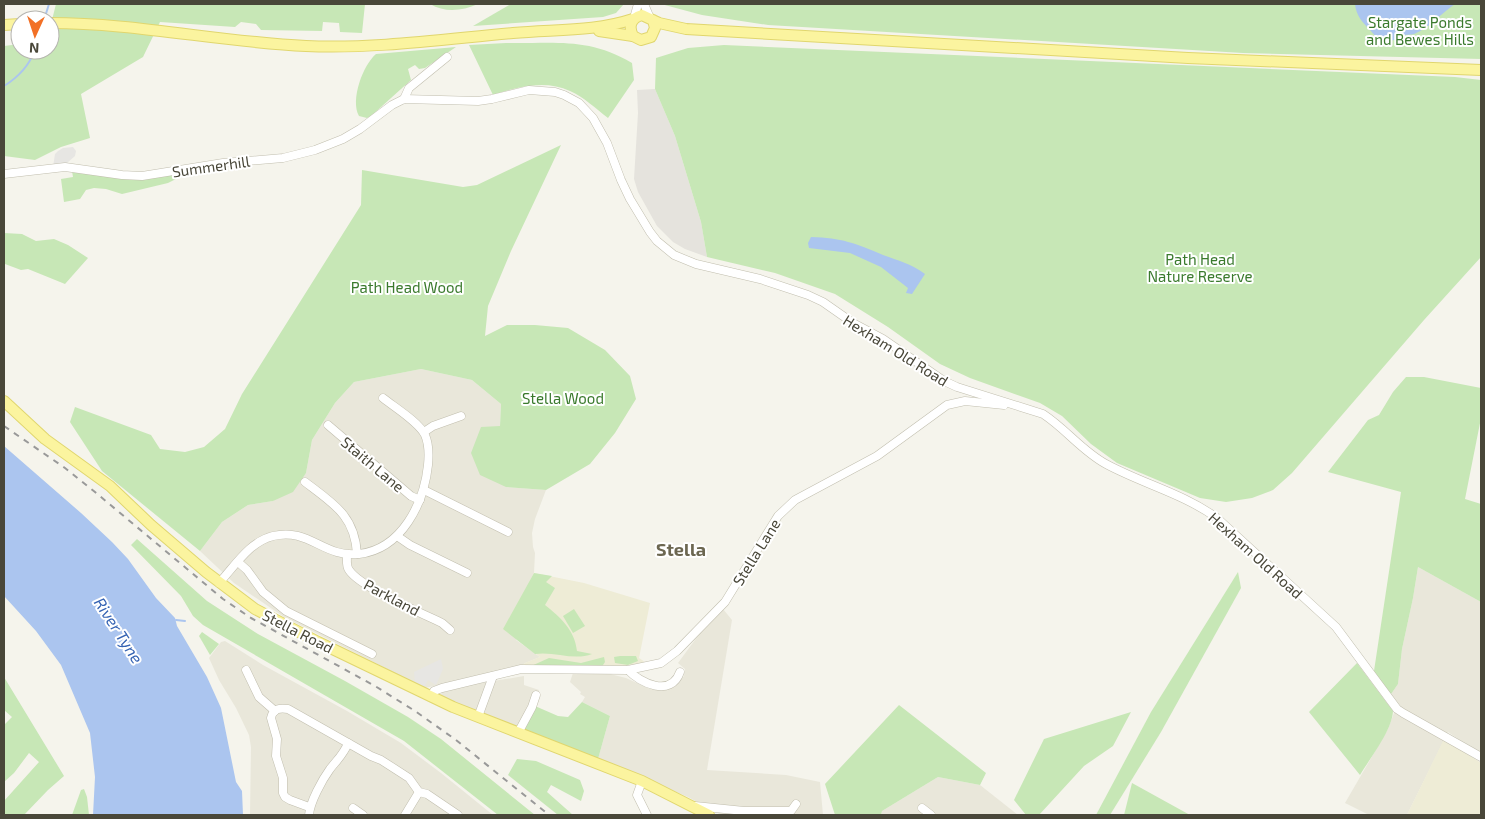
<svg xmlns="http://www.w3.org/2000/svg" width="1485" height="819" viewBox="0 0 1485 819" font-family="'Exo 2',sans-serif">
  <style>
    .residential { fill: #e9e7da }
    .industrial { fill: #e5e3dd }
    .education { fill: #eeecd6 }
    .green { fill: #c7e7b6 }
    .parking { fill: #e7e6e3 }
    .water { fill: #abc5ef }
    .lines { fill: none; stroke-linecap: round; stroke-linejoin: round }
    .stream { stroke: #abc5ef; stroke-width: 2 }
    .minor-casing { stroke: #c1beae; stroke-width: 9 }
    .major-casing { stroke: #e0d66e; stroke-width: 12 }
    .minor { stroke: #fff; stroke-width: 8 }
    .major { stroke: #fbf49f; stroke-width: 10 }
    .rail { stroke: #999; stroke-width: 2; stroke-dasharray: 6 6; stroke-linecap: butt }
    .labels { text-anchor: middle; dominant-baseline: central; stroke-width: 4; stroke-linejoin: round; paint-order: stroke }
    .park-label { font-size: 15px; fill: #3a7a2d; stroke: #fff }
    .street-label { font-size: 15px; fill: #494739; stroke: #fff }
    .water-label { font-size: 16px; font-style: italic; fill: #3563b3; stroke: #fff }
    .quarter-label { font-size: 18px; font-weight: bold; fill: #6c6751; stroke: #fff }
  </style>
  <rect width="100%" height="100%" fill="#f5f4ec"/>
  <g class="residential">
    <path d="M421,369L472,380L501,404L500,426L506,487L546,490L535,519L532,533L533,547L535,553L534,573L530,581L516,640L540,657L525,663L520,667L425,688L284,617L234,583L200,551L222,522L248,505L273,501L306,473L312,440L335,403L354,382Z"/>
    <path d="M1418,567L1481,602V754L1448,732L1407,815H1369L1345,803L1388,729L1397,705L1389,697L1398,684L1402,649L1413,598Z"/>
    <path d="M723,609L732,620L707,770L786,775L820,782L823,815H721L688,797L598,759L610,716L582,702L585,697L580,694L581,692L570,682L573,673L610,674L626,678L650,689L664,690L676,684L684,676L685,669L678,663L703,629Z"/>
    <path d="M225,641L263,665L347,711L401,743L441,773L493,815H250L251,747L249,735L236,708L219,680L209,658L221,642Z"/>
    <path d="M524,676V685L539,690L535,706L522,731L440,697L443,690L445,689Z"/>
    <path d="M938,777L980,785L1018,815H881L882,811Z"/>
  </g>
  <path class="industrial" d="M655,89L675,136L701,222L707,257L685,249L673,242L657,226L638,192L634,179L638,113L637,90Z"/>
  <g class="education">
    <path d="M534,573L584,583L650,603L639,658L648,664L601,668L520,667L525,663L540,657L503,629Z"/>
    <path d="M1444,739L1481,763V815H1407Z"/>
  </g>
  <g class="green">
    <path d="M56,4H365L362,33L340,32L339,23L323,22L322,31L261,30L256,24L241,22L235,27L160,22L143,57L81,94L90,138L61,147L35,160L4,156V46L20,44V50H50V28Z"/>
    <path d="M430,4H478C462,11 445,13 430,4Z"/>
    <path d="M511,4H624L616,13L603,17L473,26Z"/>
    <path d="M661,4H1481V59L1243,53L768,25L702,15Z"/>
    <path d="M506,43C554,44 588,37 632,63L634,80L608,118C596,109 584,97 570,91C545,79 517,87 493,95L469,45Z"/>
    <path d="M724,45L1455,77L1481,80V257L1424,320L1292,473L1273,490L1252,498L1226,502L1200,498L1117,463L1091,444L1062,416L1040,403L970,378L940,364L888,327L835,294L775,273L707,257L701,222L675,136L655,89L656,58L688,48Z"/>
    <path d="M456,47L425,68L419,69L415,65L408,69L411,80L371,116L367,118L359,116C350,100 363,65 376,54Z"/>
    <path d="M561,145L511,251L488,306L485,336L507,325H535L568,328L605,350L630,376L636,399L615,433L590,464L546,490L506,487L480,475L471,453L481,427L500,426L501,404L472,380L421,369L354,382L335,403L312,440L306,473L293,492L273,501L248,505L222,522L200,551L102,471L70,422L75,407L151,435L160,449L185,452L204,447L225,429L242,394L361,205L362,170L463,187L477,185Z"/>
    <path d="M215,167L209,173L180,177L168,183L122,194L106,189L94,188L86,190L80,199L64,202L61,179L73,177L72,171L135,179Z"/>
    <path d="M4,233L22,234L36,241L54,239L68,245L88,258L65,284L28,269L21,270L5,264L4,265Z"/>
    <path d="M1406,377H1424L1481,388V418L1465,499L1481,504V602L1418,567L1413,598L1402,649L1398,684L1389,697L1381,685L1374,671L1401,492L1328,472L1368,420L1379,415L1393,392Z"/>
    <path d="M137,539L207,601L258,634L345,681L408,717L441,739L535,815H498L404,741L203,625L193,616L181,596L131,545Z"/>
    <path d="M1238,572L1241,588L1161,732L1110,815H1096L1151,712Z"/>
    <path d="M534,573L552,576L546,582L555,588L545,605C560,617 575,630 577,651L592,654C574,661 554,651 535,654L503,629Z"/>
    <path d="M574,609L585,626L573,633L563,616Z"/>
    <path d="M202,632L219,644L210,655L199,636Z"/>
    <path d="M620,656H636L638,661L628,665L615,663L614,657Z"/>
    <path d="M604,657L605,662L601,668L529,667L549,658L581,663Z"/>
    <path d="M1357,663L1393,711C1392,731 1370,758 1360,775L1309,712Z"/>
    <path d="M4,677L64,776L48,790L24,815H4V801L39,762L29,753L14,773L4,782V725L12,717L4,710Z"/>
    <path d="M582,702L610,716L598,759L522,731L535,706L558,716L568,717Z"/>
    <path d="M899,705L986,773L980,785L938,777L882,811L881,815H835L825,784Z"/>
    <path d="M1131,712L1113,746L1084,766L1039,815H1026L1014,800L1044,739Z"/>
    <path d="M517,759L536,761L580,780L584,791L581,801L551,785L547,792L573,815H558L508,775Z"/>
    <path d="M1132,783L1190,815H1124Z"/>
    <path d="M84,789L87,797L89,815H72L81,790Z"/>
  </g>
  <g class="parking">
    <path d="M73,147L76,151L75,156L67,163L65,167H53L55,154L58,151L63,148Z"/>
    <path d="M441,659L443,669L436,685L428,680L424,687L415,683L414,672Z"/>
  </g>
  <g class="water">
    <path d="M1355,4H1455C1441,13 1430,28 1414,34C1411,35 1406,34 1403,36C1386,43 1384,47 1370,30C1362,22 1356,15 1355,4Z"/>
    <path d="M811,237C842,238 855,243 883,255C899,261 910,263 925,274L912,294L906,293L908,288L881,267L850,253L809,248L808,243Z"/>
    <path d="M4,446L81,513L112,542L128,559L156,598L175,618L177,626L207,677L221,708L236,782L242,791L243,815H93L95,777L90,733L61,665L36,631L4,596Z"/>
  </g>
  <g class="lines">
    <g class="stream">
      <path d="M44,20L49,4"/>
      <path d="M4,86C17,78 29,66 35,50"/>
      <path d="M176,620L185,621"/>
    </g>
    <g class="minor-casing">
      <g id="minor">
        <path d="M644,4L650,18"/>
        <path d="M634,18L638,4"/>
        <path d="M404,99L409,88L447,57"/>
        <path d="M4,174L65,167L122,175L142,176L223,163L283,158L315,150L343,139L360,129L392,105L404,99L478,101L492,99L529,90L555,92L564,95L579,103L593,118L607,143L621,180L630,199L650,232L657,241L674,255L696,264L760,279L808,295L823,302L853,323L883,339L944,381L957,387L1043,414C1066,429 1082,451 1106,464C1143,484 1182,493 1217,518L1336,627L1397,709L1403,713L1481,757"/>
        <path d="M328,425L411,496L420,500"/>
        <path d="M424,432L433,426L461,416"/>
        <path d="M305,482C334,504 355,516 357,554"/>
        <path d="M424,490L508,532"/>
        <path d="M397,536L410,545L467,573"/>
        <path d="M347,555C347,560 346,566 349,570C360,587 421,613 442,623L450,630"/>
        <path d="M238,562L247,570L263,592L286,611L372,654"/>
        <path d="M219,583C235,566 249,542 273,536C309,527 323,558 359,554C402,549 424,503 428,465C429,455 429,444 425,435C419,422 394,407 383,398"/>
        <path d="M246,670L259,697L275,711"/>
        <path d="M628,670C640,683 671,698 680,672"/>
        <path d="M431,697L434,691L442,688L521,669L628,670L661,663L677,651L725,602L773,524L778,516L795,500L877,456L947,405L965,401L1004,405"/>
        <path d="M478,717L493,676"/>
        <path d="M518,733L532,707L536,695"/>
        <path d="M642,781L637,795L647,815"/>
        <path d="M695,806L744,811H791L796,804"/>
        <path d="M309,807L290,800L285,797L283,793V778L276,756L277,739L271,718C273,708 280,708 288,709L371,756L381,760L409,778L419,792L427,794L458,815"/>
        <path d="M353,808L363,815"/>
        <path d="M922,808L931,815"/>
        <path d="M309,815C310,802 322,780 330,769C337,760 344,754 348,743"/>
        <path d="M405,815L419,792"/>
      </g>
    </g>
    <g class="major-casing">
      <g id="major">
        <path d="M653,20L655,28L651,37L641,40L633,36C628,26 631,18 642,15L659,23L686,29L1188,58L1481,70"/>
        <path d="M50,23C136,23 220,42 306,46C375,49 445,39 513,33C553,29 594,32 633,19"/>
        <path d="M4,25L20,24"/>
        <path d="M599,31L633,36"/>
        <path d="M4,401L45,439L110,486L151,525L206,572L255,609L318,642L453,707L642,781L709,815"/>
      </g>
    </g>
    <use href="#minor" class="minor"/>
    <use href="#major" class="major"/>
    <path class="rail" d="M4,426L65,468L95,492L223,599L251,618L375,686L415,711L456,740L549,815"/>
  </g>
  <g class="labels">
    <g class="park-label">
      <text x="1420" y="22">Stargate Ponds<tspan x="1420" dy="17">and Bewes Hills</tspan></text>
      <text x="1200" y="259">Path Head<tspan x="1200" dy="17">Nature Reserve</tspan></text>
      <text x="407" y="287">Path Head Wood</text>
      <text x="563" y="398">Stella Wood</text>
    </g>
    <g class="street-label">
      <text transform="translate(211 166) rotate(-8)">Summerhill</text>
      <text transform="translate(896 350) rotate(32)">Hexham Old Road</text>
      <text transform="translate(373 464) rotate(40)">Staith Lane</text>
      <text transform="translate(756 552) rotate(-58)">Stella Lane</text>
      <text transform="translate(1256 555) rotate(42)">Hexham Old Road</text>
      <text transform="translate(392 597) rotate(28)">Parkland</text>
      <text transform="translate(298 631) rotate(27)">Stella Road</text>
    </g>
    <g class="water-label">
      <text transform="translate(119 630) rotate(57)">River Tyne</text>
    </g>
    <g class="quarter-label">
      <text x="681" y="549">Stella</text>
    </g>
  </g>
  <rect width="1485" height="819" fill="none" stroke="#494739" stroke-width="10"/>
  <g transform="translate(35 35) rotate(183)"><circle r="24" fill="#ffffff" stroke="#b6b5b0"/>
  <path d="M0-4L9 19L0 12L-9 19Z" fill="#f27026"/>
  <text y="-8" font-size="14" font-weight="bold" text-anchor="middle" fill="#494739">N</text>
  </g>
</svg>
